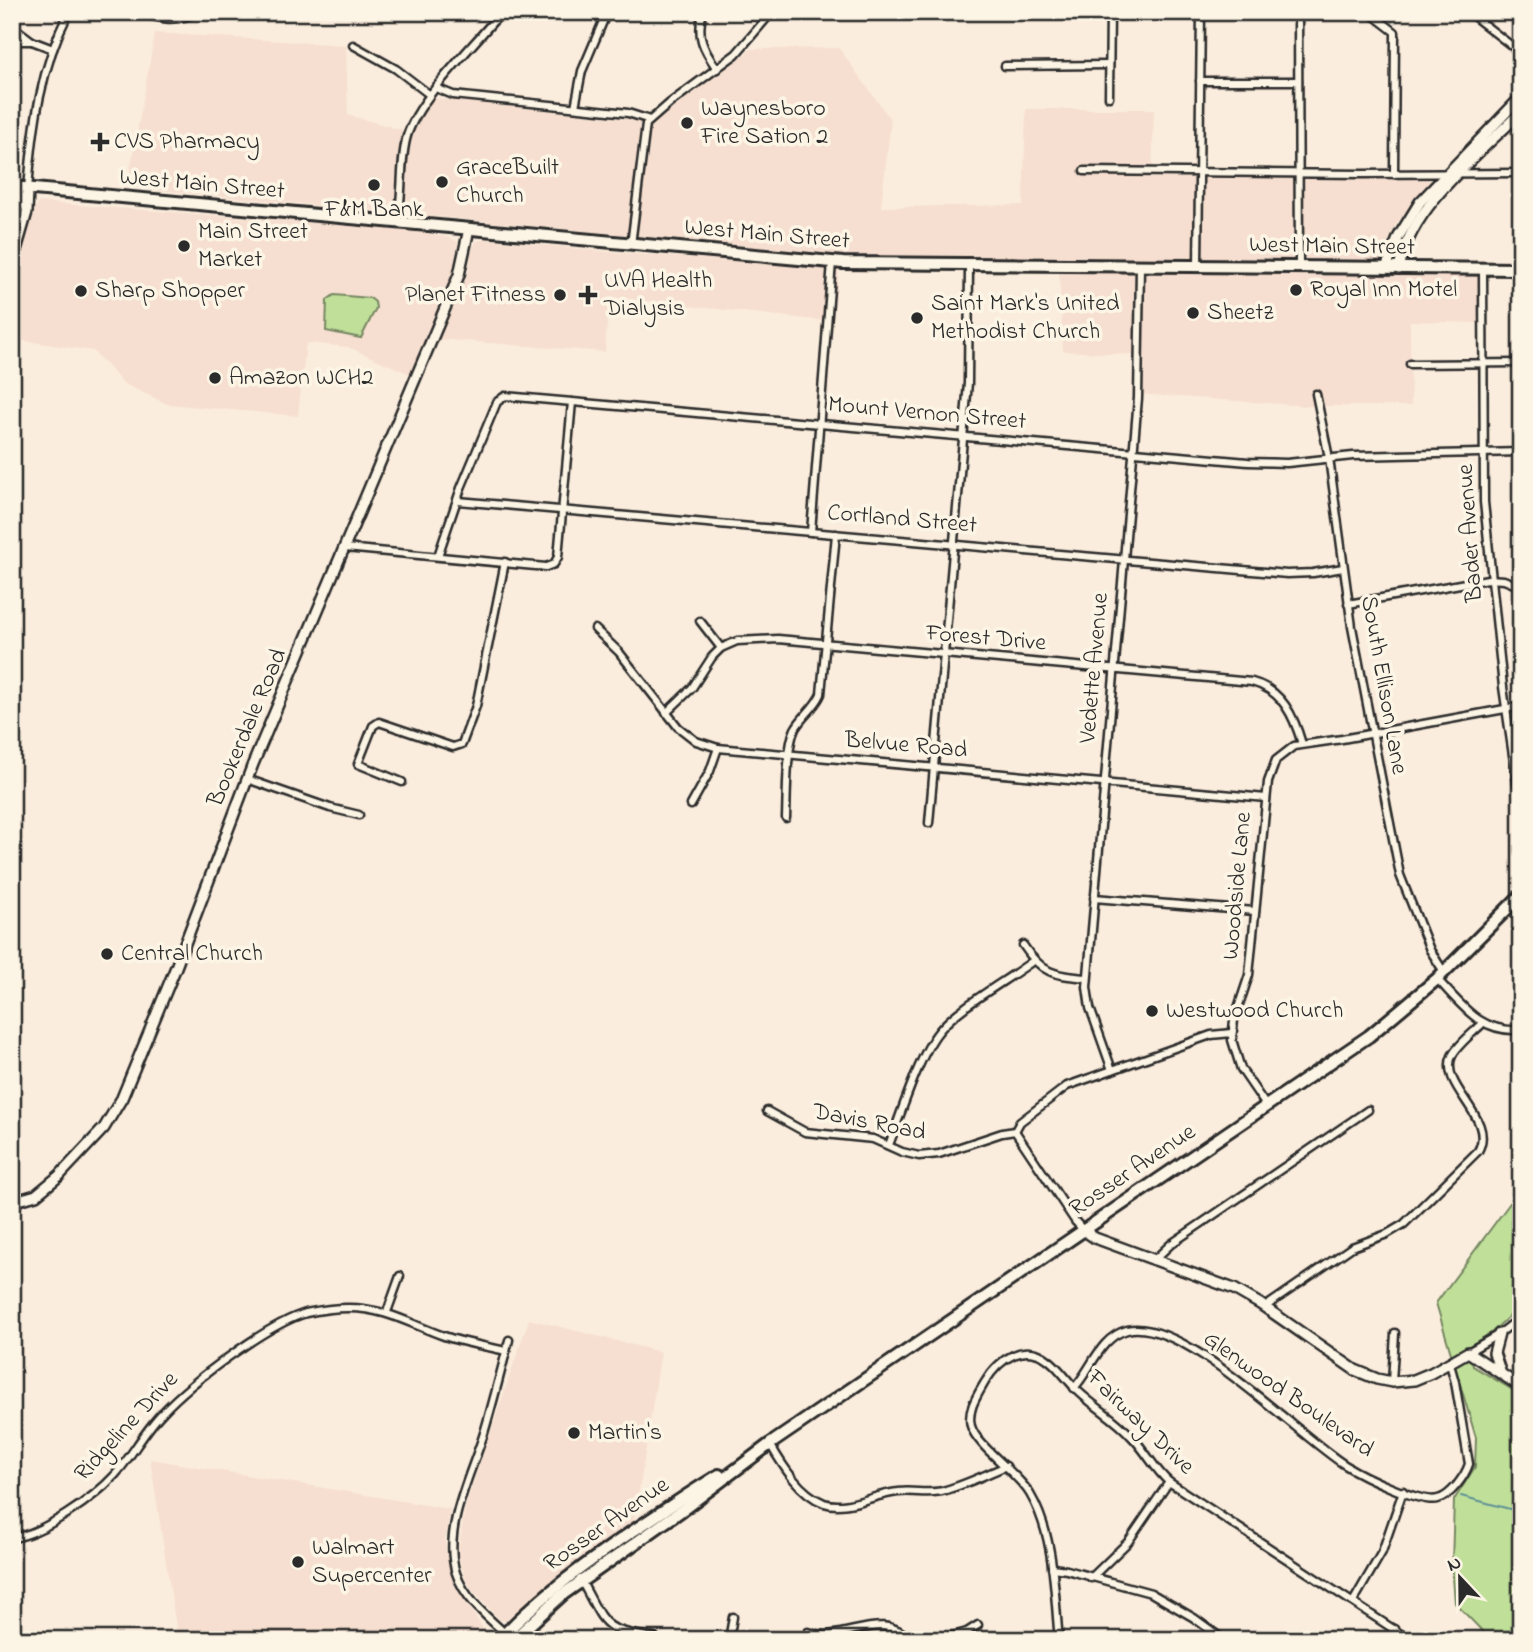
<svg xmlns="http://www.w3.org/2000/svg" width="1533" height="1652" viewBox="0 0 1533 1652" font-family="'Indie Flower',sans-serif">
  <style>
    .built { fill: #f6dfd0 }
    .green { fill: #c0e099; stroke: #768662; stroke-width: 2 }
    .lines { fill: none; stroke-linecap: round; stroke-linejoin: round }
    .stream { stroke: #619296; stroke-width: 2 }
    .street-casing { stroke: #2b2b2b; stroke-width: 11 }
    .secondary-casing { stroke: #2b2b2b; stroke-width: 14 }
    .primary-casing { stroke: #2b2b2b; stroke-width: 16 }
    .street { stroke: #fcf5e5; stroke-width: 6 }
    .secondary { stroke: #fcf5e5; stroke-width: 9 }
    .primary { stroke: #fcf5e5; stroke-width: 10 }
    .poi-dot { fill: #2b2b2b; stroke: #fcf5e5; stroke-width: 2.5 }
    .labels { text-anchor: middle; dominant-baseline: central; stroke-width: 7; stroke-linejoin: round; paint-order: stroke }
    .poi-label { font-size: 24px; fill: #2b2b2b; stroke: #fcf5e5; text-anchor: start }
    .street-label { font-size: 24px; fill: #2b2b2b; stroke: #fcf5e5 }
  </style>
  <rect width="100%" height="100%" fill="#fbeddd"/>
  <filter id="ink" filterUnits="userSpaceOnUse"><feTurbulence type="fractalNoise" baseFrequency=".0143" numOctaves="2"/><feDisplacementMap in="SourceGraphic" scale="14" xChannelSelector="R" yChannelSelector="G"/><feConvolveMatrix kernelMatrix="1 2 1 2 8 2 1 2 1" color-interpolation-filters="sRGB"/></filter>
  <g filter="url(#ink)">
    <g class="built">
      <path d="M155,33L346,45L348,115L402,130L424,97L654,122L751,49L839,48L891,120L881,207L1023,205L1026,109H1154L1152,178L1434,179L1396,224L1382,260L866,258L127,187Z"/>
      <path d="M39,202L411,230L450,238L458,242L454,270L410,374L348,347L306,343L298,416L167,404L124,384L93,351L12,339V282L33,211Z"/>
      <path d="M486,239L612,252L839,269L833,322L609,297L605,352L436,339L469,271L472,248L477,241Z"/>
      <path d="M1059,271L1478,276V323L1410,321L1411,406H1307L1135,394L1134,355L1063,351Z"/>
      <path d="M529,1319L661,1352L634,1524L532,1598L507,1621L500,1620L471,1589L465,1578L458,1553L465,1507Z"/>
      <path d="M150,1459L450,1509L445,1542L455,1585L486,1633L481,1640H178Z"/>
    </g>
    <g class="green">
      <path d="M334,295L370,298L375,302L376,308L361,338L326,331L327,300Z"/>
      <path d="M1521,1188V1305L1491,1333L1469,1346L1473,1366L1521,1395V1640H1495L1488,1637L1455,1603L1452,1564L1454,1500L1475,1467L1476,1438L1436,1303Z"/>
    </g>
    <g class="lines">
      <path class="stream" d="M1461,1496L1521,1512"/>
      <g class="street-casing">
        <g id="street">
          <path d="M139,12C160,19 176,23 197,12"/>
          <path d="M484,12L495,20"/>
          <path d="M703,12C696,36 703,49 717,69"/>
          <path d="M1298,12L1299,267"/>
          <path d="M1369,12L1395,32L1394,174"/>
          <path d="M1468,12L1521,53"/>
          <path d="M12,26L32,41H12"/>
          <path d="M32,41L53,49"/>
          <path d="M353,45L396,69L430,95"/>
          <path d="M1005,66L1109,65"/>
          <path d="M1200,81H1298"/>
          <path d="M436,88L453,95L628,113L650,120"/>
          <path d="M1109,97L1110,12"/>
          <path d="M575,107L582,71L607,12"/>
          <path d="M1084,171L1362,174L1521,173"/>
          <path d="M28,189C33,127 40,68 69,12"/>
          <path d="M397,222C404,194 399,164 407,136C419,97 474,46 501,12"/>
          <path d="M631,245L646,124L670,103L736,54L772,12"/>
          <path d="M1198,266L1201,12"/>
          <path d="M1483,269L1484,502L1503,687L1517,783L1521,793"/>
          <path d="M1410,364L1521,363"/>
          <path d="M1316,394L1329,458L1352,627L1400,875L1430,950L1444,972"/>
          <path d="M458,501L1287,574L1313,573L1343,568"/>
          <path d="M811,532L832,262"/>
          <path d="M345,548L546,567L554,564L558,557L572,402"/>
          <path d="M438,556L461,488L497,402L505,396L1248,462L1287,463L1353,456L1521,452"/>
          <path d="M1348,604L1488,579L1504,580L1521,587"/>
          <path d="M700,621L721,648"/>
          <path d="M595,629L619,652L678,727L696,741L718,748L1266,798"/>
          <path d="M666,713L692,688L712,657L721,648L737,641L778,639L1252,682C1282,690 1294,716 1302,744"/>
          <path d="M247,779L330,808L359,815"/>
          <path d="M402,782L358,764L373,726L379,722L453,747L462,744L476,706L505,562"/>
          <path d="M691,805L710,771L718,748"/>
          <path d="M786,818C787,796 786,747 795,729C802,716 815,708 821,694L836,534"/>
          <path d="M929,823L968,383L969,265"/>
          <path d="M1094,898L1255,911"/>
          <path d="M1023,945C1042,974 1054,975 1087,978"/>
          <path d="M1437,979C1463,1006 1480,1033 1521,1030"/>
          <path d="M1112,1070L1090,1008L1087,987L1138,398L1140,266"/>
          <path d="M1267,1107L1241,1069L1232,1040L1234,1020L1249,975L1268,782L1276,760L1294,746L1342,739L1521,706"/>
          <path d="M767,1111L805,1132L873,1139L902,1152L919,1156L939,1154L1002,1133L1015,1131"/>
          <path d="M1015,1131L1020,1122L1067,1086L1211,1035L1232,1033"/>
          <path d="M1015,1131L1075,1221L1083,1230"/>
          <path d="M889,1145C901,1114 919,1055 939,1031C958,1007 1008,980 1034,960"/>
          <path d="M1153,1261L1171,1244L1368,1110"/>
          <path d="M1265,1307L1352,1247L1387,1234L1404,1224L1478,1151C1497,1118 1438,1086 1452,1056C1458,1044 1473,1033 1482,1024"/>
          <path d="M387,1312L400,1276"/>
          <path d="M1468,1352L1499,1334L1521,1317"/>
          <path d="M1392,1382L1395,1333"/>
          <path d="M1074,1388C1091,1370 1100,1337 1127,1330C1183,1316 1297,1435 1345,1465C1361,1475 1420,1504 1438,1499C1451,1496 1465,1476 1469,1464L1455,1382L1450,1364"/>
          <path d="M770,1444C782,1465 800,1494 824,1503C847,1511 874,1494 898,1492C914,1490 931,1495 946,1490C967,1484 987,1474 1006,1466"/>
          <path d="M12,1538C43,1534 94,1498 115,1475C132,1456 144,1431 163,1412C191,1382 268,1324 306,1313C320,1310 335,1308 348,1308C386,1308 410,1324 444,1336C464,1343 485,1346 506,1351"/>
          <path d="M1052,1568L1067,1570L1151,1593L1194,1618L1224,1640"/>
          <path d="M1091,1578L1128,1542L1169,1482"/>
          <path d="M580,1579C606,1624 598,1630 656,1638"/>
          <path d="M1353,1602L1382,1552L1403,1491"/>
          <path d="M808,1632C842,1645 882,1607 910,1640"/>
          <path d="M506,1634C487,1617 464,1598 456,1573C442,1529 471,1475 484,1433C493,1403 501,1371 509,1340"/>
          <path d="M729,1640L733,1617"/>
          <path d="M938,1640L967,1632L978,1625"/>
          <path d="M1059,1640C1054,1592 1055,1536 1030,1494C1017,1472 977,1447 971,1426C967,1410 977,1396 985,1382C999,1359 1025,1340 1050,1361C1061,1370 1069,1383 1079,1392C1096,1408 1116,1419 1132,1437C1146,1451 1154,1469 1169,1482L1410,1640"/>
          <path d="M1388,1640L1394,1629"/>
        </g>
      </g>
      <g class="secondary-casing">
        <g id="secondary">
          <path d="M12,227L18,208L27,190"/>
          <path d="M12,264L27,212L28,189"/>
          <path d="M1386,268L1399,236L1420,202L1521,97"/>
          <path d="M1399,269C1409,207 1479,154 1521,112"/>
          <path d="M12,1202L36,1195L59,1176L104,1128L122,1098L176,967L253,764L459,275L469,229"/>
          <path d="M1083,1230L1095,1238L1234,1289L1260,1304L1355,1370L1377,1379L1392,1382L1414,1380L1431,1373L1468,1352L1521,1387"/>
          <path d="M1499,1334L1494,1353L1500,1371"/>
        </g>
      </g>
      <g class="primary-casing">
        <g id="primary">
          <path d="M12,187L843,263L1521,269"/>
          <path d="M499,1640C539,1597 585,1564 633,1531C662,1512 689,1493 719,1475"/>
          <path d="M513,1640L562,1595L685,1508L770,1444L1369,1036L1437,979L1521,895"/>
        </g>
      </g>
      <use href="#street" class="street"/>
      <use href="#secondary" class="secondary"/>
      <use href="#primary" class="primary"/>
    </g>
  </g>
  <g class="poi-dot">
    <circle cx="687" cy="123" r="7"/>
    <path d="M96.5 131.5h7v7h7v7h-7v7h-7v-7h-7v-7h7z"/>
    <circle cx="442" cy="182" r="7"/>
    <circle cx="374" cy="185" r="7"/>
    <circle cx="184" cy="246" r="7"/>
    <circle cx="1296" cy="290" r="7"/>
    <circle cx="81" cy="291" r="7"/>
    <circle cx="560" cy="295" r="7"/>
    <path d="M584.5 284.5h7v7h7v7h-7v7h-7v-7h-7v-7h7z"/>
    <circle cx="1193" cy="313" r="7"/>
    <circle cx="917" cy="318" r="7"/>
    <circle cx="215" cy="378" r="7"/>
    <circle cx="107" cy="954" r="7"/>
    <circle cx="1152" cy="1011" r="7"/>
    <circle cx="574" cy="1433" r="7"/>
    <circle cx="298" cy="1562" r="7"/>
  </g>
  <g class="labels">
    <g class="poi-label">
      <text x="701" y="109">Waynesboro<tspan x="701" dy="28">Fire Sation 2</tspan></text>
      <text x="114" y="142">CVS Pharmacy</text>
      <text x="456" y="168">GraceBuilt<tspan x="456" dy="28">Church</tspan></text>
      <text x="374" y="210" text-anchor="middle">F&amp;M Bank</text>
      <text x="198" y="232">Main Street<tspan x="198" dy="28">Market</tspan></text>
      <text x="604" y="281">UVA Health<tspan x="604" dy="28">Dialysis</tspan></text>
      <text x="1310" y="290">Royal Inn Motel</text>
      <text x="95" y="291">Sharp Shopper</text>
      <text x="546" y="295" text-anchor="end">Planet Fitness</text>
      <text x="931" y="304">Saint Mark's United<tspan x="931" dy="28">Methodist Church</tspan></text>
      <text x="1207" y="313">Sheetz</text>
      <text x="229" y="378">Amazon WCH2</text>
      <text x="121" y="954">Central Church</text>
      <text x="1166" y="1011">Westwood Church</text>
      <text x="588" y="1433">Martin's</text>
      <text x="312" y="1548">Walmart<tspan x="312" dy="28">Supercenter</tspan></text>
    </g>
    <g class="street-label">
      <text transform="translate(202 185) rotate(5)">West Main Street</text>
      <text transform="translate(767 235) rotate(5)">West Main Street</text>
      <text transform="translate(1332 247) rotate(1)">West Main Street</text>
      <text transform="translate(927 414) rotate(5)">Mount Vernon Street</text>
      <text transform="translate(902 520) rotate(5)">Cortland Street</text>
      <text transform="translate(1471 533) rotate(-94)">Bader Avenue</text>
      <text transform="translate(986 639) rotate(5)">Forest Drive</text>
      <text transform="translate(1095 668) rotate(-85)">Vedette Avenue</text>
      <text transform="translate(1383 685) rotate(80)">South Ellison Lane</text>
      <text transform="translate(248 728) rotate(-67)">Bookerdale Road</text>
      <text transform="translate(906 746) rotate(5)">Belvue Road</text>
      <text transform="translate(1238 886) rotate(-85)">Woodside Lane</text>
      <text transform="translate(869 1123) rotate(11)">Davis Road</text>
      <text transform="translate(1133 1171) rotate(-34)">Rosser Avenue</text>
      <text transform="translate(1288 1395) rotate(35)">Glenwood Boulevard</text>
      <text transform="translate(1140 1423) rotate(44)">Fairway Drive</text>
      <text transform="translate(127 1427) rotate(-47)">Ridgeline Drive</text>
      <text transform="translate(607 1525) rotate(-35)">Rosser Avenue</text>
    </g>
  </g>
  <rect width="1533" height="1652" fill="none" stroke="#fcf5e5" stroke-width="42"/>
  <rect x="21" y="21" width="1491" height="1610" fill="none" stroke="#2b2b2b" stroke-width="2.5" filter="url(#ink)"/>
  <g transform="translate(1460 1578) rotate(338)" stroke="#fcf5e5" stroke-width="5" paint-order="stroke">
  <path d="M0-5L12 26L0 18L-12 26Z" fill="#2b2b2b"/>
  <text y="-10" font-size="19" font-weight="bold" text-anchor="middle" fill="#2b2b2b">N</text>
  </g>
</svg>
